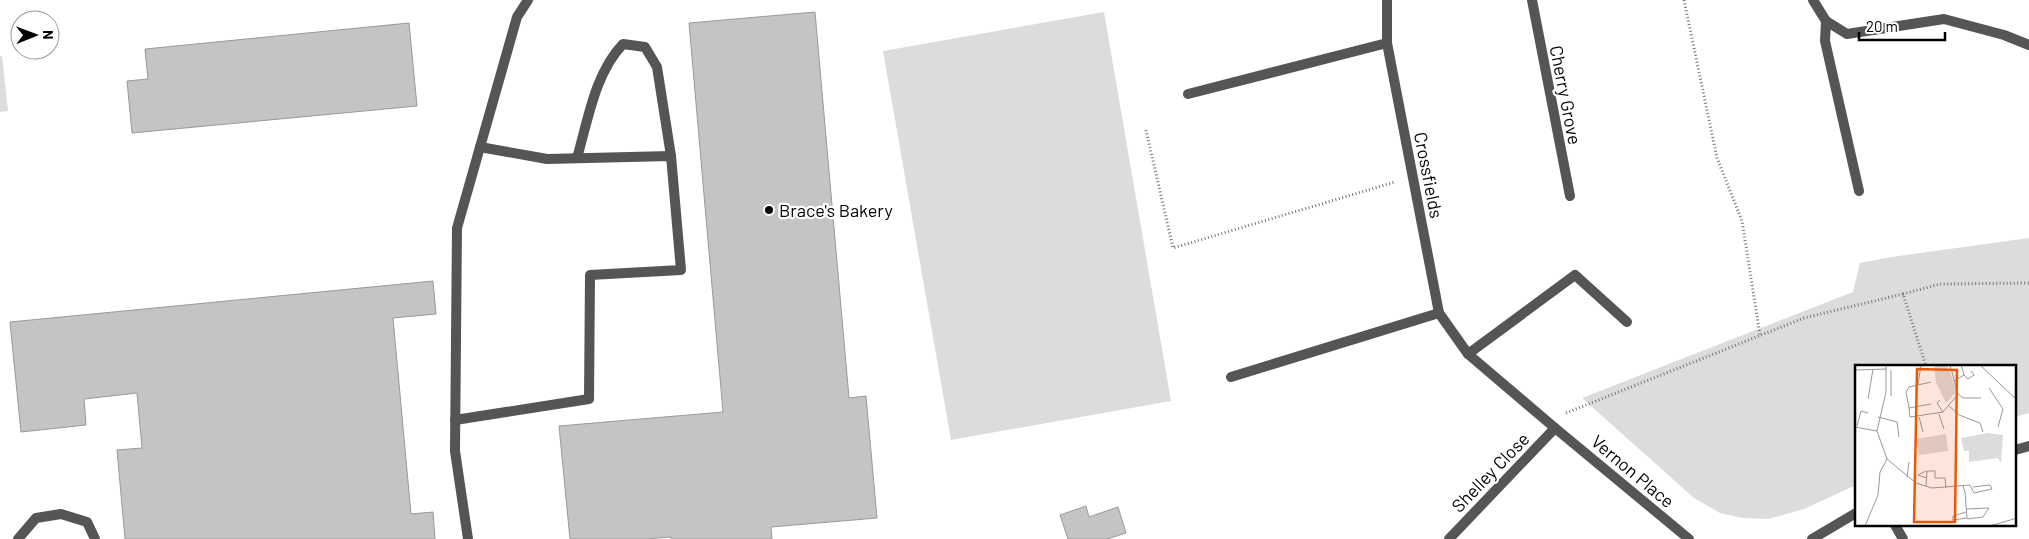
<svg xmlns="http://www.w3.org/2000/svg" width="2029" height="539" viewBox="0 0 2029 539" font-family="Barlow,sans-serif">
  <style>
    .green { fill: #dcdcdc }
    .building { fill: #c4c4c4; stroke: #999 }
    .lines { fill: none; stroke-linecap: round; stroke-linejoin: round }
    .path { stroke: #777; stroke-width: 3; stroke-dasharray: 1 2.5; stroke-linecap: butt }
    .lane { stroke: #555; stroke-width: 10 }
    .street { stroke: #555; stroke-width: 10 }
    .poi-dot { fill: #000; stroke: #fff; stroke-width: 2 }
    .labels { text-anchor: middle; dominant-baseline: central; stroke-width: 4.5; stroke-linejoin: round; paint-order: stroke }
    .street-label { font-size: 18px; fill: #000; stroke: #fff }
    .poi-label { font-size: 18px; fill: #000; stroke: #fff; text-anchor: start }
    .inset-road { fill: none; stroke: #999; stroke-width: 1 }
    .view { fill: #e8590c; fill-opacity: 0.15; stroke: #e8590c; stroke-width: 2.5 }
    .inset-edge { fill: none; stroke: #000; stroke-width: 2.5 }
  </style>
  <rect width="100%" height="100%" fill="#fff"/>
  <g class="green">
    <path d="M1104,12L1171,401L951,440L883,51Z"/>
    <path d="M0,56H2L8,111L0,112Z"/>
    <path d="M2029,238V413L2015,417V366H1856V485L1804,509L1768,519L1743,518L1720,513L1694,498L1582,398L1853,292L1860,263L1891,257Z"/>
  </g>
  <g class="building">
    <path d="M815,12L849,398L866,396L877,518L771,527L772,539H671V537L646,539H570L559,426L723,412L689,23Z"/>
    <path d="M409,23L417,106L132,133L127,81L148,79L145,49Z"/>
    <path d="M433,281L436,314L393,318L411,514L433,512L435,539H125L117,450L142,448L137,393L84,399L86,425L21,432L10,322Z"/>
    <path d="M1086,506L1089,517L1118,507L1126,533L1107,539H1068L1060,515Z"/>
  </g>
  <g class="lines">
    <g class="path">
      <path d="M1684,0L1717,158L1742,221L1760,335"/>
      <path d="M1146,130L1173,248L1395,182"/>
      <path d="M1903,294L1940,284L2029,283"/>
      <path d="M1566,413L1804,318L1903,294L1926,366"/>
    </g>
    <g class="lane">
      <path d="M577,158C588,120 595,73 623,44L645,47L657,67L671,156"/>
      <path d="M455,420L589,399L590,275L681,270L671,156L547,159L480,147"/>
      <path d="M18,539L36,518L61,514L87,522L95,539"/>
    </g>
    <g class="street">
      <path d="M1387,0V43L1439,313L1468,354L1555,428L1689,539"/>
      <path d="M1532,0L1570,196"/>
      <path d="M1813,0L1826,21L1825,41L1859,191"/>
      <path d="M1826,21L1847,34L1944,19L2004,35L2029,45"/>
      <path d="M1188,94L1387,43"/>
      <path d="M1468,354L1575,275L1627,322"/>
      <path d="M1231,377L1439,313"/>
      <path d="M2015,450L2029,446"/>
      <path d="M1895,525L1903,539"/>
      <path d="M468,539L455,451L457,228L517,17L528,0"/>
      <path d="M1449,539L1555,428"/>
      <path d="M1812,539L1856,513"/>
    </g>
  </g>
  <circle class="poi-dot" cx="769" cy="210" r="5"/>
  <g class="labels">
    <g class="street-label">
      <text transform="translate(1566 95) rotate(79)">Cherry Grove</text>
      <text transform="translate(1429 175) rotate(79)">Crossfields</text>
      <text transform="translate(1633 471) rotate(40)">Vernon Place</text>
      <text transform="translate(1490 472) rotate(-46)">Shelley Close</text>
    </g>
    <g class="poi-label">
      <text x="779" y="210">Brace's Bakery</text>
    </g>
  </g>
  <g transform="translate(1855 365)">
    <rect width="161" height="161" fill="#fff"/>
    <path d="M79,0H92L100,21V28L91,38L81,17ZM133,68L148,70L146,98L143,93L114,97V86H109L106,73ZM91,69L93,86L64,90L61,74Z" fill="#dcdcdc"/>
    <path class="inset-road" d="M31,0V27L22,66L32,94L61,118L77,123L115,120L119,128L137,124L135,120L118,122M125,0L162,35M0,5L32,4M36,5V31M109,10L113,14L119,10L116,6M99,16L109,10L106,0M76,17L54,22L51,27L54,43L76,39M63,19L66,0M134,23L148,44L143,62M103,29L108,33H126M13,34L18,4M85,35L82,38L88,47M93,40L104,50L125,58L128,67M54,43L55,52L88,47L103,29L95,0M84,49L89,64M23,52L42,57L44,72M64,52L68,67M2,61L6,46L13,48M0,62L22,66M71,106L63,110L72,113M52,112L54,97M71,121L72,106H80V113H90L91,123M108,121L110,127L112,153L98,155V151L111,147M111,144L134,143L128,152L112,154M10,161L23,130L25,107L32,94M135,161L162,153"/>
    <path class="view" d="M62,4L102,5L100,157H59Z"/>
    <rect width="161" height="161" class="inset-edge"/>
  </g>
  <g transform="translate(35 35) rotate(89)"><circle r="24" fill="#ffffff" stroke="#999999"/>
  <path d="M0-4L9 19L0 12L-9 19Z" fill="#000000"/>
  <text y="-8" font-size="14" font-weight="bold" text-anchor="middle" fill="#000000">N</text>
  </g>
  <path d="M1859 32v8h86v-8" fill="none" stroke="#000000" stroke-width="2.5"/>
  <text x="1866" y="32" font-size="15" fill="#000000" stroke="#ffffff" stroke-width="4" paint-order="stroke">20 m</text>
</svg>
